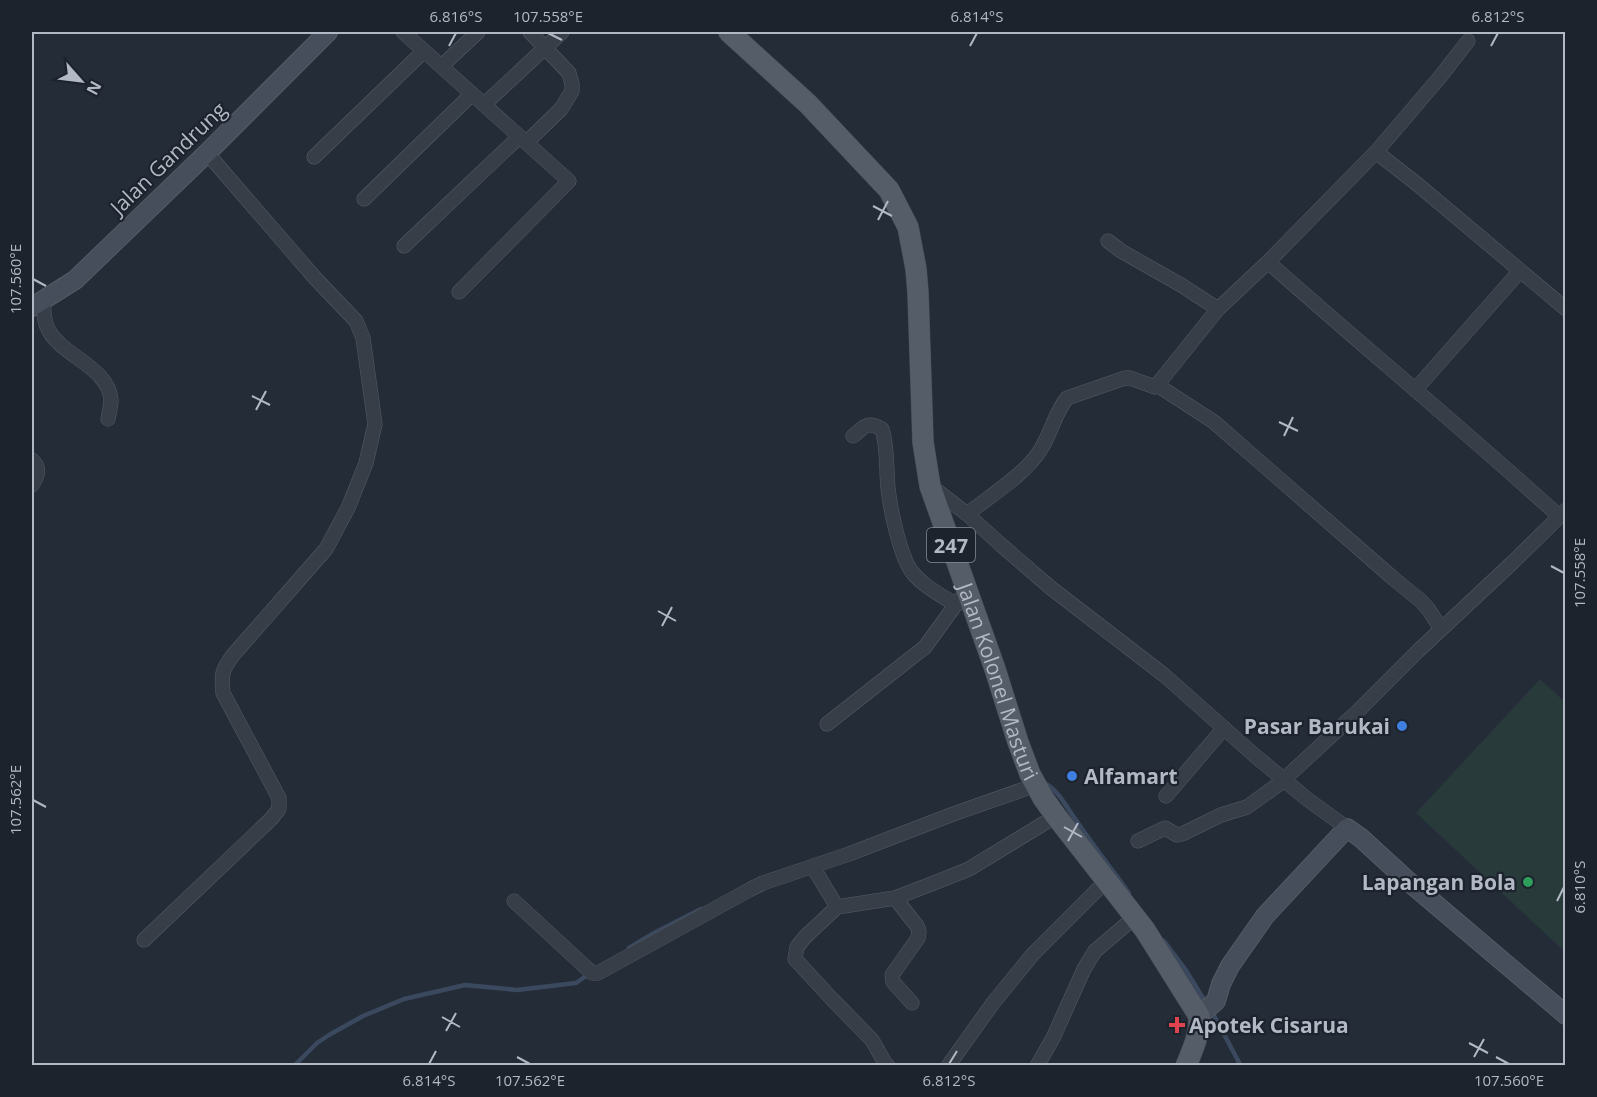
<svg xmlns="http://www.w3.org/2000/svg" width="1597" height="1097" viewBox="0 0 1597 1097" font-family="'Open Sans',sans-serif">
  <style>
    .grass { fill: #293a3b }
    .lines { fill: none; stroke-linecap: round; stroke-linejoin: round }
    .stream { stroke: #3b495f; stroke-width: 4.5 }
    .street-casing { stroke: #555c66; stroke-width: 15 }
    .secondary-casing { stroke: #555c66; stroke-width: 20 }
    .primary-casing { stroke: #404751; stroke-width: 22 }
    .street { stroke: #373e48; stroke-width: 14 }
    .secondary { stroke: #464d5b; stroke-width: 18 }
    .primary { stroke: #555d68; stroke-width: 21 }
    .ticks { fill: none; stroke: #b2b9c4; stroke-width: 2 }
    .shop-dot { fill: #3f7fe0; stroke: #1d232d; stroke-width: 2 }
    .leisure-dot { fill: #2e9e5b; stroke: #1d232d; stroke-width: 2 }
    .health-dot { fill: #e0444e; stroke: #1d232d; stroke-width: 2 }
    .labels { text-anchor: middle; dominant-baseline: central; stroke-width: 4.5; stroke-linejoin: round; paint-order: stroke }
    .shield { fill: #1d232d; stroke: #858c97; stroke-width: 1.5 }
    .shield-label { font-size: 20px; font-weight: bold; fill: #b2b9c4 }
    .street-label { font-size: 21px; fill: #b2b9c4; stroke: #1d232d }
    .poi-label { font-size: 21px; font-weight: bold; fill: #b2b9c4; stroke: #1d232d; text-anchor: end }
    .neatline { fill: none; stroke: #b2b9c4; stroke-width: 2 }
    .ticks-label { font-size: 15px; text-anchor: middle; fill: #b2b9c4 }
  </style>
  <rect width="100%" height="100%" fill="#242c38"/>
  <path class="grass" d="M1540,679L1565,702V952L1416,813Z"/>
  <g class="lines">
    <g class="stream">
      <path d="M1045,783C1061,793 1067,809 1078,823C1094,847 1112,869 1129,893"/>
      <path d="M1164,941L1185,969L1206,1003"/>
      <path d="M629,948L654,933L701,909"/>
      <path d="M1211,1010L1241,1066"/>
      <path d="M294,1066L317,1043L329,1035L363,1016L404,999L465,985L517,990L576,983L589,974"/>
    </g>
    <g class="street-casing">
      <g id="street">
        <path d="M403,32L569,181L459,292"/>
        <path d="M530,32L569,73L572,84V91L561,109L530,139"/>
        <path d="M447,61L478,32"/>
        <path d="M490,99L562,32"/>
        <path d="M1376,152L1417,184L1566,309"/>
        <path d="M314,157L424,51"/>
        <path d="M364,199L472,94"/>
        <path d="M1108,241L1121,251L1181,285L1218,309"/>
        <path d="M404,246L519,137"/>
        <path d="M1268,262C1364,347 1463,429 1559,516"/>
        <path d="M43,298C44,309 43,321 49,331C63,356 109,368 111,400C111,406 109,413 108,419"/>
        <path d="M1157,385L1214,422L1394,579L1421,601L1429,610L1441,629"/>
        <path d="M1415,390L1520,271"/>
        <path d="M853,436C865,426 867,421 882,429C888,448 886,468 888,488C890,508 900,556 912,572C923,586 941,595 956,605"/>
        <path d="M32,460C41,468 38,475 32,485"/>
        <path d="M932,487L967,514L1000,544L1051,588L1164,675L1253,754L1307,799L1347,828"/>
        <path d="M967,514C990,496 1026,474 1041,449C1051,433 1055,413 1067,398L1125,378H1130L1155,387L1157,385L1218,309L1268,262L1376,152L1440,77L1468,41"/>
        <path d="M827,724L925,647L959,600"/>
        <path d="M1166,796L1224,728"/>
        <path d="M1138,841L1165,828L1177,835L1182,834L1221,815L1247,807L1279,784L1358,711L1418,651L1512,563L1566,510"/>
        <path d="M813,867L837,907L805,937L797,947L795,959L831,998L872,1040L885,1063L888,1066"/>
        <path d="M895,898L917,926L919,931L918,938L892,975L893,982L912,1003"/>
        <path d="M514,901L592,973H598L749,890L763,883L849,854L956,813L1036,785"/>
        <path d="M837,907L895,898L939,881L969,869L1056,816"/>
        <path d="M144,940L271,819L279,809V798L223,693C221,674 222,670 233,655L326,549L348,508L366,463L375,424L363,338L356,321L315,278L207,153"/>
        <path d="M948,1066L993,1003L1033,954L1107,880"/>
        <path d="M1037,1066L1053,1038L1084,969L1095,951L1135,917"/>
      </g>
    </g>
    <g class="secondary-casing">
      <g id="secondary">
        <path d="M32,307L75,280L207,153L328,32"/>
        <path d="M1199,1016L1216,1001L1221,984L1230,966L1265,916L1347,828L1361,838L1408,881L1566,1015"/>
      </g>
    </g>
    <g class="primary-casing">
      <g id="primary">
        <path id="s1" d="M729,32L808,104L889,190L908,227L916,269L918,293L923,442L930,486L995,669L1018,742L1030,774L1043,798L1056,816L1145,930L1199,1016C1200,1034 1193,1049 1186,1066"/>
      </g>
    </g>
    <use href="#street" class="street"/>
    <use href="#secondary" class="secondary"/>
    <use href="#primary" class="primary"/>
  </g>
  <path class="ticks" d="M548,33L562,40M449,46L456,33M970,46L977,33M1491,46L1498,33M873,206L892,216M878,220L888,201M33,279L46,286M252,396L270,405M256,410L266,391M1279,422L1298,431M1284,436L1293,417M1551,566L1564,573M658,611L676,621M662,626L672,607M33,800L46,807M1064,827L1082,837M1068,841L1078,823M1557,901L1564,887M442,1017L460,1027M446,1031L456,1013M1469,1043L1488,1053M517,1057L530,1064M1474,1057L1484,1039M1496,1057L1509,1064M429,1064L436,1051M949,1064L957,1051"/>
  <g class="shop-dot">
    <circle cx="1402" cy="726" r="6"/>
    <circle cx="1072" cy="776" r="6"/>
  </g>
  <circle class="leisure-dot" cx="1528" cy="882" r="6"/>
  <path class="health-dot" d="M1174 1016h6v6h6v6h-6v6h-6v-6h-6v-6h6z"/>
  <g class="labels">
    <rect class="shield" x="927" y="528" width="48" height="34" rx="4.5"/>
    <g class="shield-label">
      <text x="951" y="545">247</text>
    </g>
    <g class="street-label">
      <text transform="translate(168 158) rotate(-44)">Jalan Gandrung</text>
      <text stroke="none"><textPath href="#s1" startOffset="734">Jalan Kolonel Masturi</textPath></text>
    </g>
    <g class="poi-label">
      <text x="1390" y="726">Pasar Barukai</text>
      <text x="1084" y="776" text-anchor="start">Alfamart</text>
      <text x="1516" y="882">Lapangan Bola</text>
      <text x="1189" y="1025" text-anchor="start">Apotek Cisarua</text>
    </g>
  </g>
  <rect width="1597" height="1097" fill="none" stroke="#1d232d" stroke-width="66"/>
  <g transform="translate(81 81) rotate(118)" stroke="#1d232d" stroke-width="4.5" paint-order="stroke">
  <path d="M0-4.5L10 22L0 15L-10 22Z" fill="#b2b9c4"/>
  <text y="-9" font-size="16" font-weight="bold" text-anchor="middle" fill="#b2b9c4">N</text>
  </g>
  <rect x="33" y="33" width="1531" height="1031" class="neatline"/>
  <g class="ticks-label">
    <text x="456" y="22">6.816°S</text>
    <text x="548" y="22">107.558°E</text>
    <text x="977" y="22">6.814°S</text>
    <text x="1498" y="22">6.812°S</text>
    <text transform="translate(16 279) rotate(-90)" y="5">107.560°E</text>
    <text transform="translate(1580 573) rotate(-90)" y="5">107.558°E</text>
    <text transform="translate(16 800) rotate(-90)" y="5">107.562°E</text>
    <text transform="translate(1580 887) rotate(-90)" y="5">6.810°S</text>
    <text x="429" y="1086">6.814°S</text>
    <text x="530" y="1086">107.562°E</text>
    <text x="949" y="1086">6.812°S</text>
    <text x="1509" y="1086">107.560°E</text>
  </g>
</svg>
